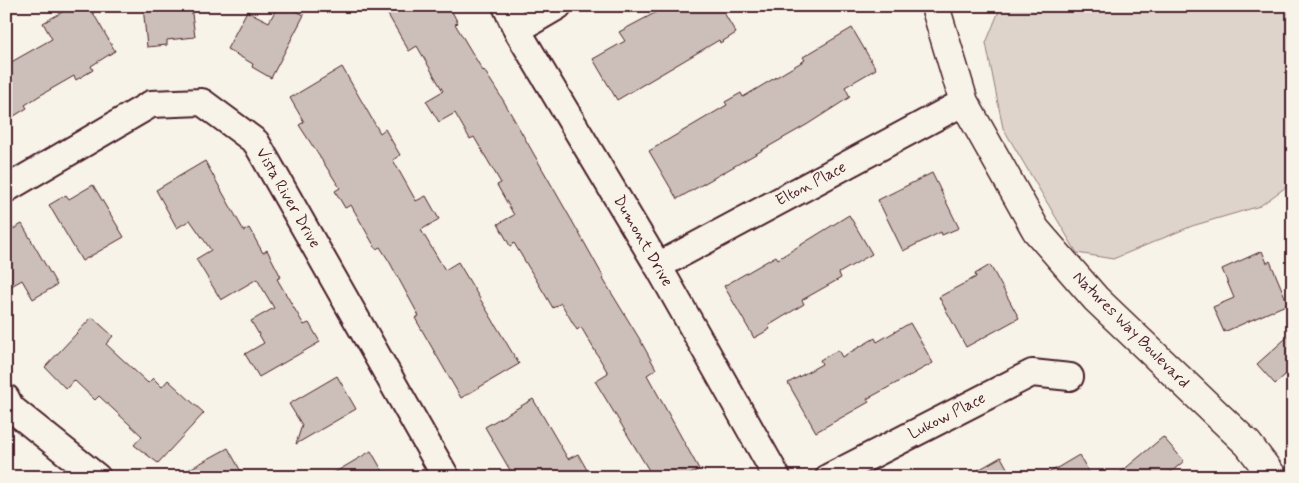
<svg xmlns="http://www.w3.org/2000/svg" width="1299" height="483" viewBox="0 0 1299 483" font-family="Mynerve,sans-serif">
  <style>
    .green { fill: #ded4cc; stroke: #947a7c }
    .building { fill: #ccbfb9; stroke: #4a1f2b }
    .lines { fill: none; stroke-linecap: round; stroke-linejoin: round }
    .street-casing { stroke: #4a1f2b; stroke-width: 30 }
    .secondary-casing { stroke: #4a1f2b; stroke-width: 31 }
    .street { stroke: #f7f3e8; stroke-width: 26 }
    .secondary { stroke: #f7f3e8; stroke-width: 28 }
    .labels { text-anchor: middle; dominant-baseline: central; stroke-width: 4; stroke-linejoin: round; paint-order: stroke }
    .street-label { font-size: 16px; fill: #4a1f2b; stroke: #f7f3e8 }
  </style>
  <rect width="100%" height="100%" fill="#f7f3e8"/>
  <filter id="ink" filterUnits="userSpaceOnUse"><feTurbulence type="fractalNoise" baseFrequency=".02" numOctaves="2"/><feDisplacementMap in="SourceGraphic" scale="10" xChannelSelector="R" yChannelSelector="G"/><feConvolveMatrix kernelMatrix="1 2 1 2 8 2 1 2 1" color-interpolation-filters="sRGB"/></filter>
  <g filter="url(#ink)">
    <path class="green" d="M1001,6H1293V182L1260,206L1192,226L1113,259L1077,253L1003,128L986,43Z"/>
    <g class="building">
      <path d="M73,6H89L115,51L91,66L93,70L76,80L74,76L39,96L25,105L27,108L6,121V65L52,39L43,23Z"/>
      <path d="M143,6H191L195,37L167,40V45L147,47Z"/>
      <path d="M278,6H286L304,15L271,78L252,67L253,64L227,49L247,11L269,22Z"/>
      <path d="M383,6H449L458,23L455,24L483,71L484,70L503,100L584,242L604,278L603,279L639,338L656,369L647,375L699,469L686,477H653L595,381L608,373L581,327L577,330L561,303L553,308L514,243L510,246L498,224L514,215L497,185L501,183L474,137L470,139L455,113L439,122L426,101L443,91L417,46L409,51Z"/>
      <path d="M668,6H720L736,33L720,43L719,40L617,100L593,59L625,41L619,32Z"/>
      <path d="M852,28L876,69L845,87L850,97L808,124L677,199L649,151L727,105L725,102L741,93L743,97L805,60L803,57Z"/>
      <path d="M342,67L380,133L385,129L400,155L393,160L416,201L426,196L439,219L421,230L445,270L458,262L519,364L461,398L415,318L419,316L389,261L380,247L376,249L351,205L345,208L335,191L340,188L299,125L304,122L290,98Z"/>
      <path d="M205,161L244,231L249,228L263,253L267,250L281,277L277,279L304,325L309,323L320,342L259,377L245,354L264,343L251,321L274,308L257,279L221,300L196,259L211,250L190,220L177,228L156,190Z"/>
      <path d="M932,173L959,228L942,235L941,232L903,251L878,200Z"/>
      <path d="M93,185L124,237L82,261L49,205L66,195L69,199Z"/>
      <path d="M849,215L872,254L839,273L841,278L802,300L804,304L768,326L770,329L754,338L724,286L776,256L778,259Z"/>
      <path d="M22,224L57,285L33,299L22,280L6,289V233Z"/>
      <path d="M1262,251L1267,263L1270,261L1288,304L1224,332L1213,307L1234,298L1222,269Z"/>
      <path d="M990,265L1019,318L966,347L939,297L976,277L975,274Z"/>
      <path d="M92,317L113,336L106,344L148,383L153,378L162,387L168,380L204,413L158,463L134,445L142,436L99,396L95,400L74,380L66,389L45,367Z"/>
      <path d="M910,323L933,363L867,399L869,402L816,432L788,383L822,364L820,360L838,350L842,357L875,338L877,342Z"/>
      <path d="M1293,332V368L1275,384L1257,364Z"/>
      <path d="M337,376L356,409L296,444L302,425L289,404Z"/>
      <path d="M533,399L568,459L578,454L591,477H514L485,427Z"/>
      <path d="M1163,437L1184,461L1165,477H1115Z"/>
      <path d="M228,448L244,477H175Z"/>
      <path d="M371,451L386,477H327Z"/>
      <path d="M1079,455L1092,477H1042Z"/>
      <path d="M1001,457L1012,477H966Z"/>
    </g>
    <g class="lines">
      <g class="street-casing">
        <g id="street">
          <path d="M506,6L517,30L658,266L777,477"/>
          <path d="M517,30L558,6"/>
          <path d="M6,189L151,104L202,102L256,142L446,477"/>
          <path d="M658,266L964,102"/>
          <path d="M6,398L11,408L97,477"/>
          <path d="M829,477L1032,373L1070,377"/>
        </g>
      </g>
      <g class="secondary-casing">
        <path id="secondary" d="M935,6L964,102L1036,230L1096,299L1248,444L1273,477"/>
      </g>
      <use href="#street" class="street"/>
      <use href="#secondary" class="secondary"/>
    </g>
  </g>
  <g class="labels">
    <g class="street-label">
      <text transform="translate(811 184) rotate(-28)">Elton Place</text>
      <text transform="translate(288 198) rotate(60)">Vista River Drive</text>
      <text transform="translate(643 241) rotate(60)">Dumont Drive</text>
      <text transform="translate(1131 330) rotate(45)">Natures Way Boulevard</text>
      <text transform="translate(947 416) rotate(-27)">Lukow Place</text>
    </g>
  </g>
  <rect width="1299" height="483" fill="none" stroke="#f7f3e8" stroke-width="25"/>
  <rect x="12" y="12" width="1274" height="458" fill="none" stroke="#4a1f2b" stroke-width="2" filter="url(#ink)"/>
</svg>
